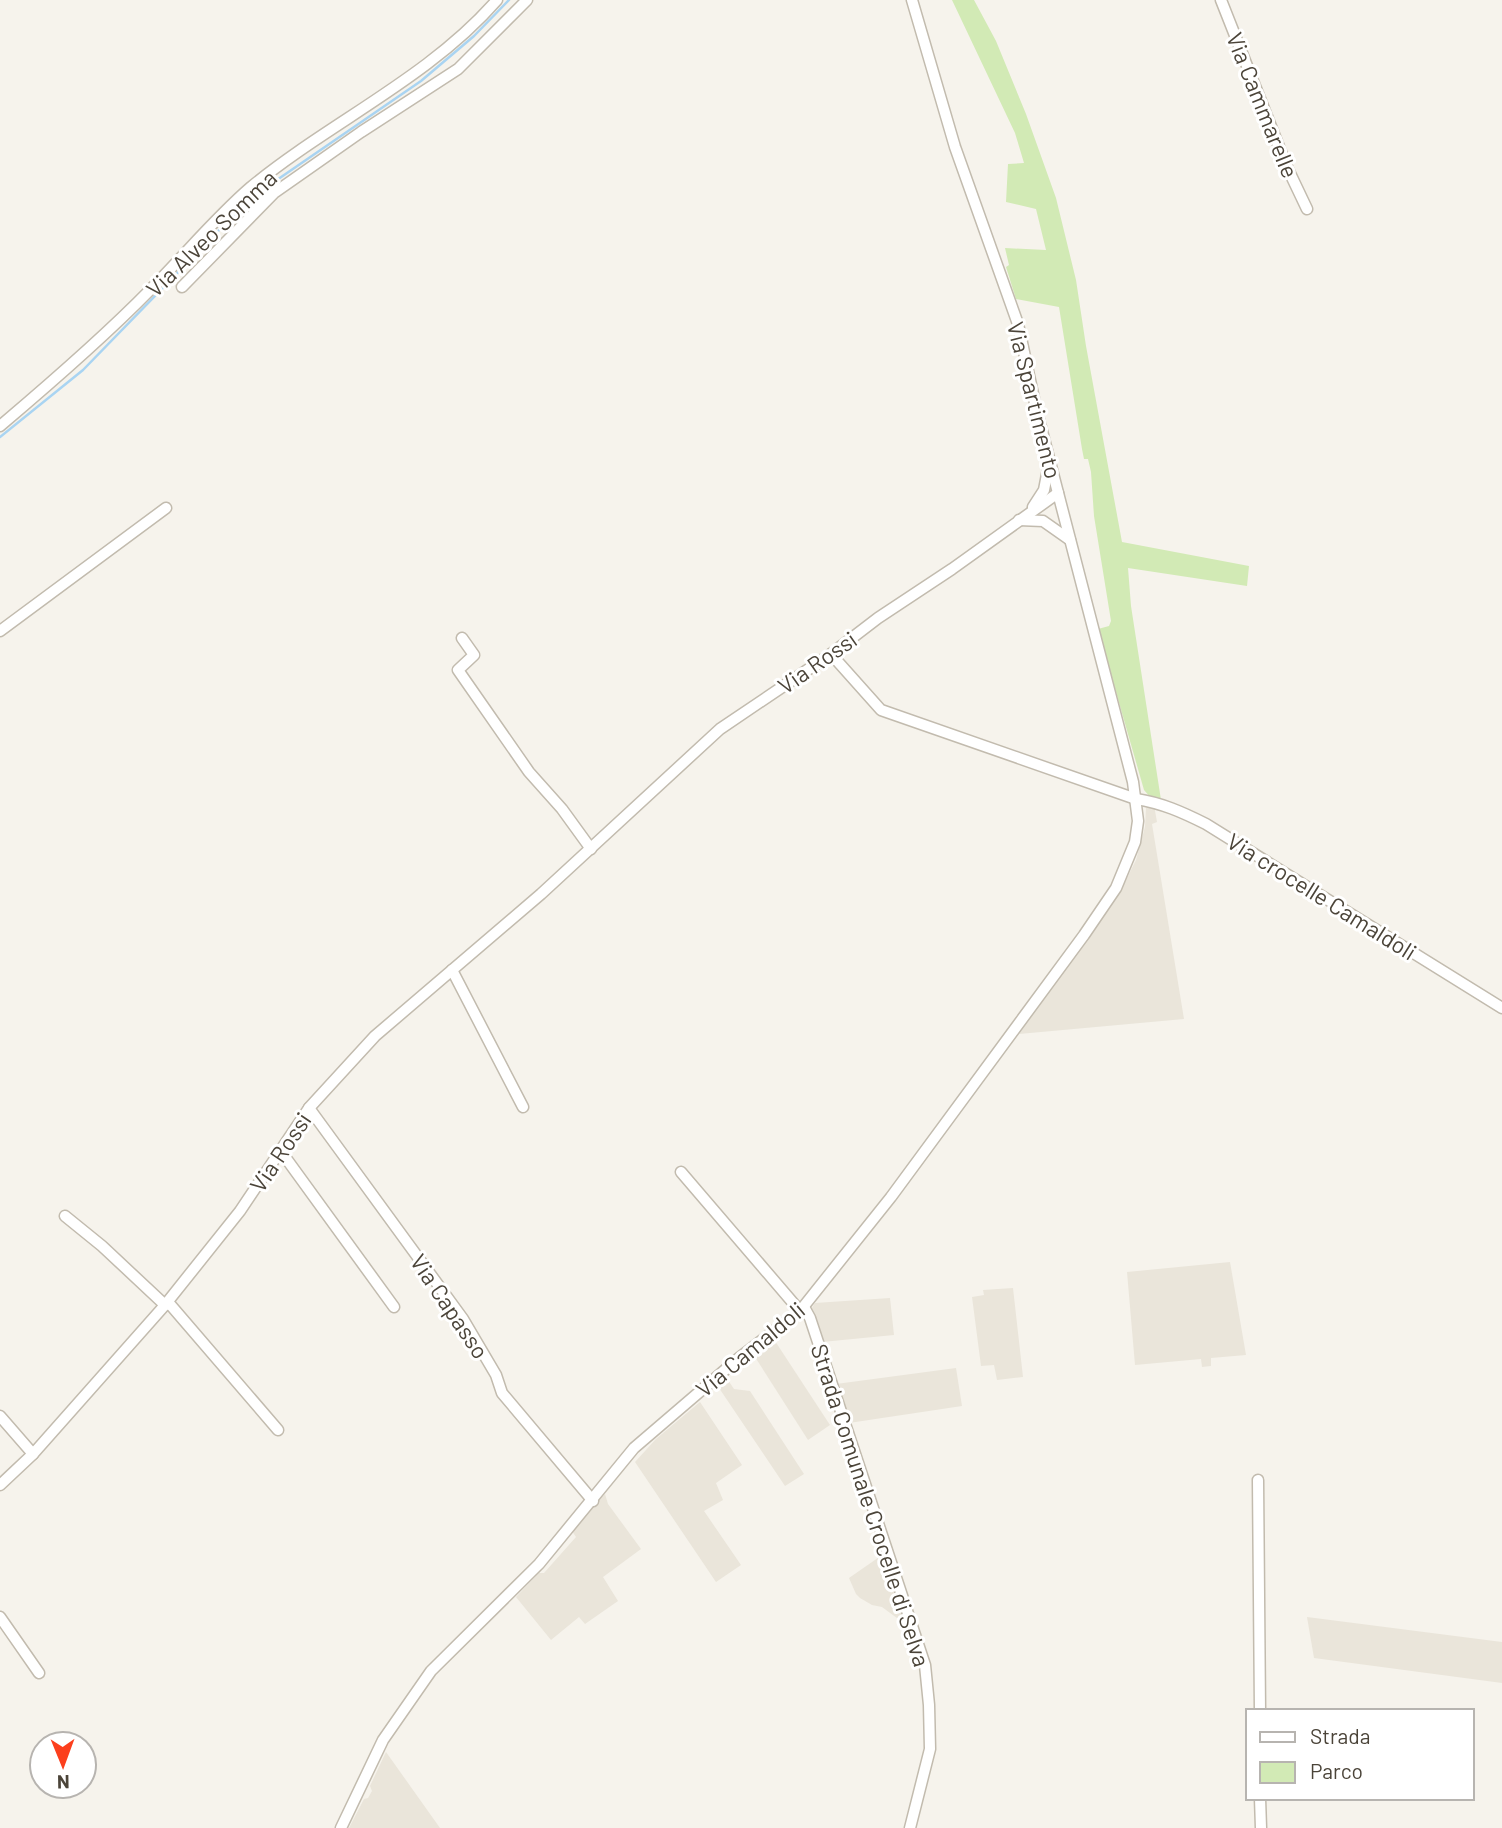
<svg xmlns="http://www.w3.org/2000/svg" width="1502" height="1828" viewBox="0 0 1502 1828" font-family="Barlow,sans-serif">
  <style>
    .residential { fill: #eae5da }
    .green { fill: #d2eab5 }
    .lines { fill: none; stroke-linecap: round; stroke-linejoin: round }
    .stream { stroke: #a9d4f2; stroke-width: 2.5 }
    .minor-casing { stroke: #c2bbae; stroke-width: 13 }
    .minor { stroke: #fff; stroke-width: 10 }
    .labels { text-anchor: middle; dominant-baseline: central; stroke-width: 6; stroke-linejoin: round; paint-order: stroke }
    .street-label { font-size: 23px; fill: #4b4439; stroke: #fff }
  </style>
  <rect width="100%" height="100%" fill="#f6f3ec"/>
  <g class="residential">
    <path d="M1150,805H1154L1157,822L1152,824L1184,1019L1019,1034L1125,882L1136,860L1145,827L1146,808Z"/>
    <path d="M1230,1262L1246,1355L1211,1358V1366L1202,1367L1201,1359L1135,1365L1127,1272Z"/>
    <path d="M1013,1288L1023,1377L997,1380L994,1365L981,1366L972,1297L984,1295L983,1290Z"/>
    <path d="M890,1298L894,1335L822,1342L810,1311L815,1303Z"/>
    <path d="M775,1341L830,1425L808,1440L755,1357Z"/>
    <path d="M956,1368L962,1406L849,1423L836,1384Z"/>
    <path d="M728,1380L734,1389L750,1391L804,1474L785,1486L719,1388Z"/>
    <path d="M700,1402L742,1465L716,1483L723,1500L704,1511L741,1565L716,1582L635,1462L656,1439Z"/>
    <path d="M605,1494L608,1504L641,1549L603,1577L618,1601L585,1624L579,1617L551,1640L516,1597L539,1573H544L576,1537L572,1531Z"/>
    <path d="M885,1553L912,1635L901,1621L882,1607L872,1605L860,1598L856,1594L849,1578Z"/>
    <path d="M1307,1617L1502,1642V1683L1314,1658Z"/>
    <path d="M386,1752L440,1828H349L364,1799L368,1798L372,1791L370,1786Z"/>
  </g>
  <path class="green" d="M952,0H974L996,41L1026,114L1056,198L1076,280L1086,346L1122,542L1249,566L1247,586L1128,568L1131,606L1161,800L1151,798L1144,790L1098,629L1109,626L1111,621L1094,516L1091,472L1088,459H1084L1082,449L1059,307L1016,299L1006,267L1009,265L1005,248L1046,250L1036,209L1006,202L1008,164L1024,163L1015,133Z"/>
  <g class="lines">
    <path class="stream" d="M0,437L83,370L225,224L271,184L421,81L474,36L509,0"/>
    <g class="minor-casing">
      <g id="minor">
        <path d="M1221,0L1287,167L1307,209"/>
        <path d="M182,287L274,193L361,132L458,69L527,0"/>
        <path d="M0,426C52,382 103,338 150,290C184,256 215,218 251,187C330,122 429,78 497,0"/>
        <path d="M1033,507L1044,490L1049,464"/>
        <path d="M1019,520L1043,521L1070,540"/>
        <path d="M0,631L166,508"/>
        <path d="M462,638L474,655L458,670L529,772L562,809L591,849"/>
        <path d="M831,654L881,710L1136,799C1162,803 1182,812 1206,824L1502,1008"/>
        <path d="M452,970L523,1107"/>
        <path d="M309,1108L463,1319L496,1375L502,1393L593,1501"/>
        <path d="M280,1150L394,1307"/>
        <path d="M681,1172L800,1311"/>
        <path d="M65,1216L102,1246L165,1305"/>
        <path d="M168,1302L278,1430"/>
        <path d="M804,1307L810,1318L925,1665L929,1705L930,1749L910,1828"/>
        <path d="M0,1416L33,1454"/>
        <path d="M1258,1480L1260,1711"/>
        <path d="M0,1485L33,1454L165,1305L240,1211L309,1108L375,1036L541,894L720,729L831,654L878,618L952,569L1058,493"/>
        <path d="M0,1617L39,1673"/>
        <path d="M1260,1798L1261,1828"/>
        <path d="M341,1828L383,1740L431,1671L539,1564L634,1448L739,1358L800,1311L891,1197L1084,935L1116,888L1135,842L1138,821L1133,782L1036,408L1018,324L955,147L912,0"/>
      </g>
    </g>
    <use href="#minor" class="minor"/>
  </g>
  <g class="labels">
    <g class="street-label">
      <text transform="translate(1263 105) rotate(68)">Via Cammarelle</text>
      <text transform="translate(211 233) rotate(-44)">Via Alveo Somma</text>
      <text transform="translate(1035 400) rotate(76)">Via Spartimento</text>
      <text transform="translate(817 662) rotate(-35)">Via Rossi</text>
      <text transform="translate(1322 896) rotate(32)">Via crocelle Camaldoli</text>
      <text transform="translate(280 1152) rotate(-56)">Via Rossi</text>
      <text transform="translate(450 1306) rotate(56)">Via Capasso</text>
      <text transform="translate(750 1349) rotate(-40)">Via Camaldoli</text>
      <text transform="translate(871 1505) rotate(72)">Strada Comunale Crocelle di Selva</text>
    </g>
  </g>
  <rect x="1246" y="1709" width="228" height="91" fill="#ffffff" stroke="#b7b4b0" stroke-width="2"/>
  <rect x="1260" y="1732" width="35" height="10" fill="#ffffff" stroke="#b7b4b0" stroke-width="2"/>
  <text x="1310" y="1744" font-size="21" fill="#4b4439">Strada</text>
  <rect x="1260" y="1762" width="35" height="21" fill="#d2eab5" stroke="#b7b4b0" stroke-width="2"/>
  <text x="1310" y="1779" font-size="21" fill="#4b4439">Parco</text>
  <g transform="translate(63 1765) rotate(179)"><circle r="33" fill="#ffffff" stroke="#b7b4b0" stroke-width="2"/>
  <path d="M0-5L12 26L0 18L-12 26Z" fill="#fc3f1d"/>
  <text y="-10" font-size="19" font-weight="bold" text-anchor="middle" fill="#4b4439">N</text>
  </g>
</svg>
